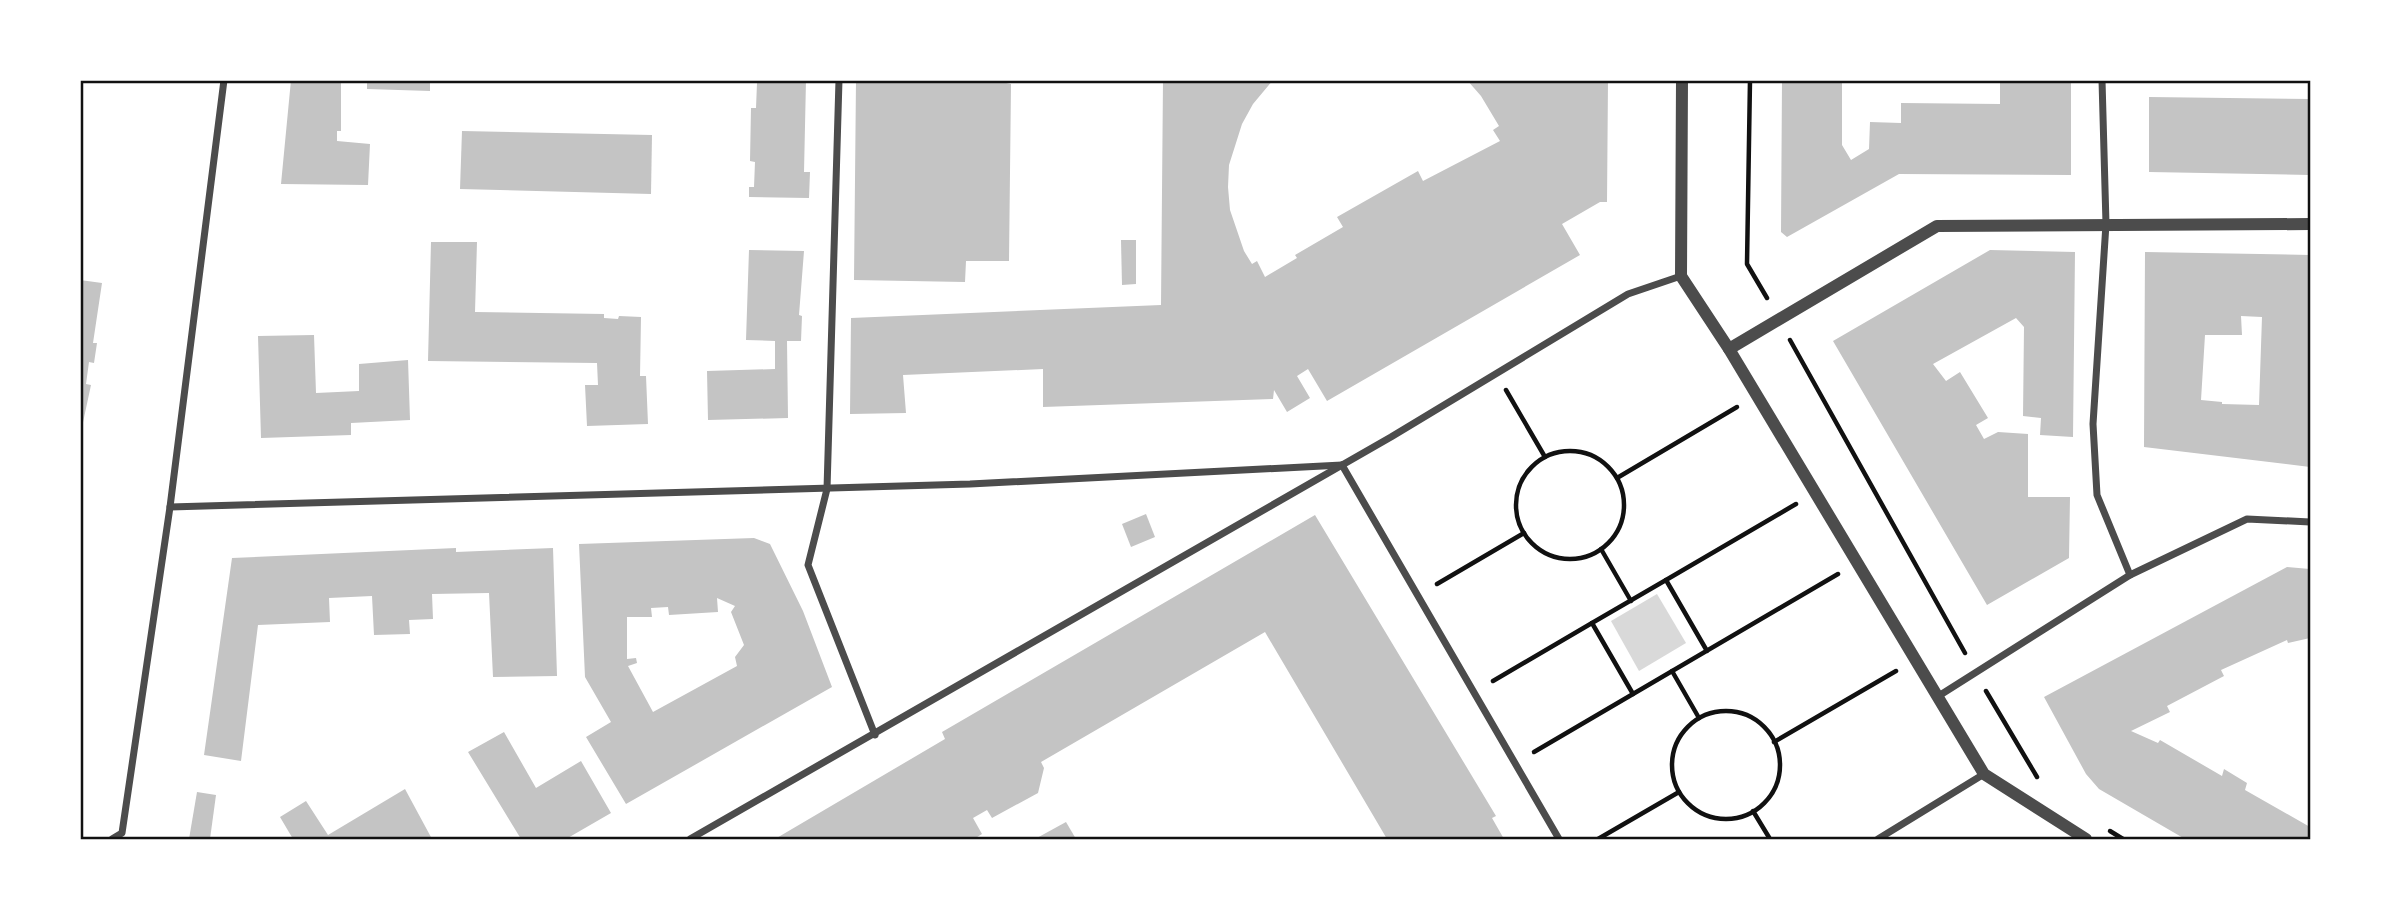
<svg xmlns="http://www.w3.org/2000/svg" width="2391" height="920" viewBox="0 0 2391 920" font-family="Karla,sans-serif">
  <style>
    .water { fill: #d9d9d9 }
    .building { fill: #c4c4c4; fill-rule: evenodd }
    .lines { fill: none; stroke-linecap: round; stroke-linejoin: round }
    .path { stroke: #111; stroke-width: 4.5 }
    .minor { stroke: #4c4c4c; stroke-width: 7 }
    .tertiary { stroke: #4c4c4c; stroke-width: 12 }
    .neatline { fill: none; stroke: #111; stroke-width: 2.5 }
  </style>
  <rect width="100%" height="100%" fill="#fff"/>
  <path class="water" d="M1657,594L1686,643L1639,671L1611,621Z"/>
  <g class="building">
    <path d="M291,80H341V131H337V141L370,144L368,185L281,184Z"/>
    <path d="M367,80H430V91L367,89Z"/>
    <path d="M751,80H806L804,172H810L809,198L749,197V187H754L755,162L750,161L751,108H756L757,83Z"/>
    <path d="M856,80H992L1011,84L1009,261H966L965,282L854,280Z"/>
    <path d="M1163,80H1273L1253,104L1242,124L1229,165L1228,187L1230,210L1244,251L1252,264L1257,261L1265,277L1297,258L1295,255L1343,227L1337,217L1418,171L1423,181L1500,141L1493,130L1499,126L1481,96L1467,80H1608L1607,202H1600L1562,224L1580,255L1327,401L1308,369L1297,376L1310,398L1287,412L1274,390L1273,399L1043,407V369L903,375L906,413L850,414L851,318L1161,305Z"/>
    <path d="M1782,80H1842V145L1851,160L1869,149L1870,122L1901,123V103L2000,104V80H2071V175L1899,174L1787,237L1781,232Z"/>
    <path d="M2149,97L2310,99V175L2149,172Z"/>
    <path d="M462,131L652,135L651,194L460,189Z"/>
    <path d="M1121,240H1136V284L1122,285Z"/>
    <path d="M431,242H477L475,312L604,314V318L618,319L619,316L641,317L640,376H646L648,424L587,426L585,385H598L597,363L428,361Z"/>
    <path d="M749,250L804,251L799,315L802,316L801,341H787L788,418L708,420L707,371L775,369V341L746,340Z"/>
    <path d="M1990,250L2075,252L2073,437L2040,435L2041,418L2023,416L2024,327L2016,318L1933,364L1946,381L1960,372L1988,418L1976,425L1984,439L1998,432L2028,434V497H2070L2069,558L1987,605L1833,341Z"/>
    <path d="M2145,252L2310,255V467L2144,447ZM2241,316L2262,317L2259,405L2222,404V402L2201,400L2205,335H2242Z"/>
    <path d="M80,280L102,283L93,343H97L94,363L89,362L86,384L91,385L82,427Z"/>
    <path d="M314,335L316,393L359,391V364L408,360L410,420L351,423V435L261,438L258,336Z"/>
    <path d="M1146,514L1155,537L1131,547L1122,524Z"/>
    <path d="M1315,515L1496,816L1492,818L1504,839H1387L1265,632L1041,762L1044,768L1038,793L992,818L987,810L973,818L982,834L974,839H775L945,739L942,732Z"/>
    <path d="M754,538L770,544L803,611L832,687L626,804L586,737L611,722L585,677L579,544ZM717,598L735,606L731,612L744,645L735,657L737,666L653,712L628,666L637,663L636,658L627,659V617H652L651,608L668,607L669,615L718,612Z"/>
    <path d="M456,548V552L553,548L557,676L493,677L489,593L432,594L433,619L409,620L410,634L374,635L372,596L329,598L330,622L258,625L241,761L204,755L232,558Z"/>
    <path d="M2287,567L2310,569V638L2288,643L2287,640L2221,670L2224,676L2167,706L2170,712L2131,731L2158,743L2160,740L2222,776L2224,769L2247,783L2245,790L2310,827V839H2185L2099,789L2086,774L2044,697Z"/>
    <path d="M504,732L536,788L581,761L611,813L566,839H521L468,752Z"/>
    <path d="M405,789L432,839H293L280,817L306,801L328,835Z"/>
    <path d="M197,792L216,795L210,839H189Z"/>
    <path d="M1066,822L1076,839H1035Z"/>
  </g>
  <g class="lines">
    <g class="path">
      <path d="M1750,80L1747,264L1767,298"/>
      <path d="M1790,340L1965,653"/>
      <path d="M1506,390L1545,457"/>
      <circle cx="1570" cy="505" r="54"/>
      <path d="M1617,478L1737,407"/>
      <path d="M1601,549L1631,601"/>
      <path d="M1666,580L1796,504"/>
      <path d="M1437,584L1524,533"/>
      <path d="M1707,651L1666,580L1592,623L1633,694C1701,654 1769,614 1838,574"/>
      <path d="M1672,671L1699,718"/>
      <path d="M1493,681L1592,623"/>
      <path d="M1986,691L2037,777"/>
      <circle cx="1726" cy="765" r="54"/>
      <path d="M1774,742L1896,671"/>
      <path d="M1534,752L1633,694"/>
      <path d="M1753,811L1770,839"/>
      <path d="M2110,831L2123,839"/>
      <path d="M1598,839L1679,792"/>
    </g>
    <g class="minor">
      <path d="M839,80L827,489L808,565L875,735"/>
      <path d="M2102,80L2106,224L2093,424L2097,495L2130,575"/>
      <path d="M1342,465L1559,839"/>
      <path d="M170,507L970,484L1342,465"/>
      <path d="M1937,697L2130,575L2247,519L2310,522"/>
      <path d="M112,839L122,833L170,507L224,80"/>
      <path d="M690,839L1391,437L1628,294L1681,276"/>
      <path d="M1878,839L1984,774"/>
    </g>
    <g class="tertiary">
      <path d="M1682,80L1681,276L1729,349L1984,774L2086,839"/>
      <path d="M1729,349L1937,226L2310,224"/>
    </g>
  </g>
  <rect width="2391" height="920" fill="none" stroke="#ffffff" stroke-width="164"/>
  <rect x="82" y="82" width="2227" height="756" class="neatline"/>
</svg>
